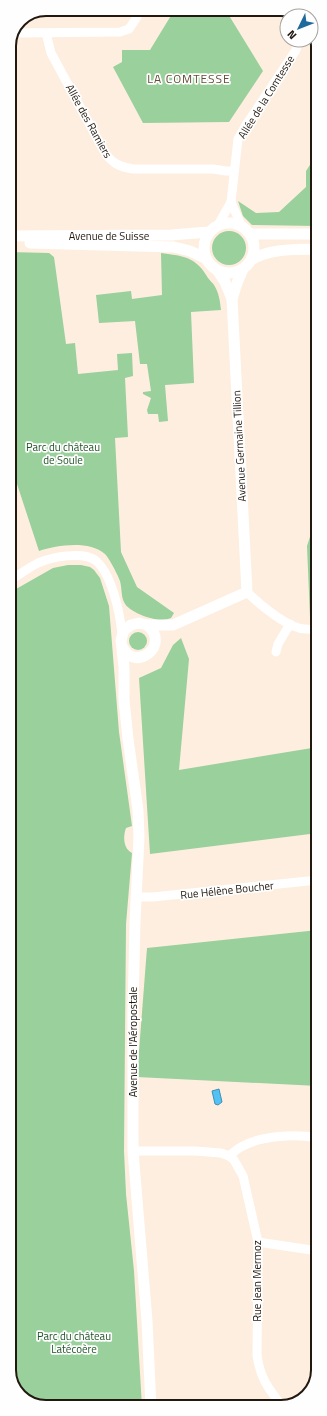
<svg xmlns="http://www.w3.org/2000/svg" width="327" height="1416" viewBox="0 0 327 1416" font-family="'Titillium Web',sans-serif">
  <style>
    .green { fill: #99d09b }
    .water { fill: #50c2f6; stroke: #428fb1 }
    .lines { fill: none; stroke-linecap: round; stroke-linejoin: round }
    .minor { stroke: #fff; stroke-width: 9 }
    .tertiary { stroke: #fff; stroke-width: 11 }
    .labels { text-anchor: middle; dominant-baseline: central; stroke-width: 3.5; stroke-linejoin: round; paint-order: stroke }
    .street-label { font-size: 11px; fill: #21180f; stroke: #fefefe }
    .park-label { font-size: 11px; fill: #1e5224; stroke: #fefefe }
    .neighbourhood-label { font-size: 12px; letter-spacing: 1px; fill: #634d38; stroke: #fefefe }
    .rim { fill: none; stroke: #21180f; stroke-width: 2 }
  </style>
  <rect width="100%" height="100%" fill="#feeedf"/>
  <g class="green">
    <path d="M175,9H225L263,71L229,122L143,123L113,67L122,62V50H150Z"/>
    <path d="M317,154V226L252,225L243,216L238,201L256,213L279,212L306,187V171Z"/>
    <circle cx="229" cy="248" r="17"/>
    <path d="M9,252L49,253L54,257L66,344L75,343L78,374L118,370L117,354L132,353L133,376L125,378L128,437L115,438L121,552L137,587L174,613L171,618C168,619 165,620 162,620C152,620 128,612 124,602C121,596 122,588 120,581C118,575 109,558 105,554C89,540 57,545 39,551L17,484L10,481L9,477Z"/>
    <path d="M161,253C184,256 196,257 208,278C210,281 213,283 214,285C219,293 220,301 221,310L191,312L194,383L165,385L168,421L159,422L158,414H148L147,410L151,398L143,394V392L151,391L147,364H140L135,321L99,323L96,295L131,291L132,299L162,295Z"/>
    <path d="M318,512V646L311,641L307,546Z"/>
    <path d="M68,565H81L90,567L94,570L100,578L109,606L119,732L132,826L126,828C123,836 123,849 132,853L126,924L124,1151L126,1194L134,1271L142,1407H41L20,1396L10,1377L9,593L53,568Z"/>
    <circle cx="138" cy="641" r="9"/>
    <path d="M181,638L189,659L179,770L318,747V833L150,854L139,678L161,668L173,645Z"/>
    <path d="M318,930V1086L137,1077L147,948Z"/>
  </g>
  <path class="water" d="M219,1089L222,1102L218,1105L215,1104L212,1091Z"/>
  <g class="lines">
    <g class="minor">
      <path d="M286,9L290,16"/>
      <path d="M14,33L120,32L129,29L137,17"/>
      <path d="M46,33L51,53L104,151C111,163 120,167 133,169H213L226,171H234"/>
      <path d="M299,41H309L317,38"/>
      <path d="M218,225L231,202"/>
      <path d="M241,225L231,202L238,139L246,125L296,50L299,40"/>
      <path d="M9,581C19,575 28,568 38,563C52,557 82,551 95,560C112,573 120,614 122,634"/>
      <path d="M247,592C258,603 283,624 299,628C305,630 311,629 318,629"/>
      <path d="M276,652L278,644L290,624"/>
      <path d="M136,897H153L318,880"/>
      <path d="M133,1151H195L221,1153L229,1156L234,1160L243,1176L258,1242L257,1355C260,1378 268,1388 282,1406"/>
      <path d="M229,1156C233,1153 237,1149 241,1147C262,1135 296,1134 318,1138"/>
      <path d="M258,1242L318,1251"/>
    </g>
    <g class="tertiary">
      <circle cx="229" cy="248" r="25"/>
      <path d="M250,234H317"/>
      <path d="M9,236L171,235L209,232"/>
      <path d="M30,243L174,247L190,251L205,258"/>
      <path d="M251,260C271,248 295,250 317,249"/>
      <path d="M218,271L225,282L232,299"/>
      <path d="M147,625H173L247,592L232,299L237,283L243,269"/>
      <path d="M122,646C134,674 172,645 147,625L139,623L131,625L124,630L121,640L124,667V700L128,739L138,810L139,837L135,922L133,1011V1151L147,1321L151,1407"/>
    </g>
  </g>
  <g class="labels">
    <g class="street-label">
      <text transform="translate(266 97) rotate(-58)">Allée de la Comtesse</text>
      <text transform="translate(89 121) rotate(61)">Allée des Ramiers</text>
      <text x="109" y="236">Avenue de Suisse</text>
      <text transform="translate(239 446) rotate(-93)">Avenue Germaine Tillion</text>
      <text transform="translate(227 890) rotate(-6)">Rue Hélène Boucher</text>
      <text transform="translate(133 1042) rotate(-90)">Avenue de l'Aéropostale</text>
      <text transform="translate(257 1281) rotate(-90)">Rue Jean Mermoz</text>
    </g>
    <g class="park-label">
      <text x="63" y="447">Parc du château<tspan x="63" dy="13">de Soule</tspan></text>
      <text x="74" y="1336">Parc du château<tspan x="74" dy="13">Latécoère</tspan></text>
    </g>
    <g class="neighbourhood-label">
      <text x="189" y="78">LA COMTESSE</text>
    </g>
  </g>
  <path d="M0 0H327V1416H0ZM46 16H281A30 30 0 0 1 311 46V1370A30 30 0 0 1 281 1400H46A30 30 0 0 1 16 1370V46A30 30 0 0 1 46 16Z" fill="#fefefe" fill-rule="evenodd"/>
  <path class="rim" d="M46 16H281A30 30 0 0 1 311 46V1370A30 30 0 0 1 281 1400H46A30 30 0 0 1 16 1370V46A30 30 0 0 1 46 16Z"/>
  <g transform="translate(299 28) rotate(227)"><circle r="19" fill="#fefefe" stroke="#a6a29e"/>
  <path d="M0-3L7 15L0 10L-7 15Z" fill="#1f6a9d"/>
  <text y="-6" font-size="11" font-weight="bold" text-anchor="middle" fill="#21180f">N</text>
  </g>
</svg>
